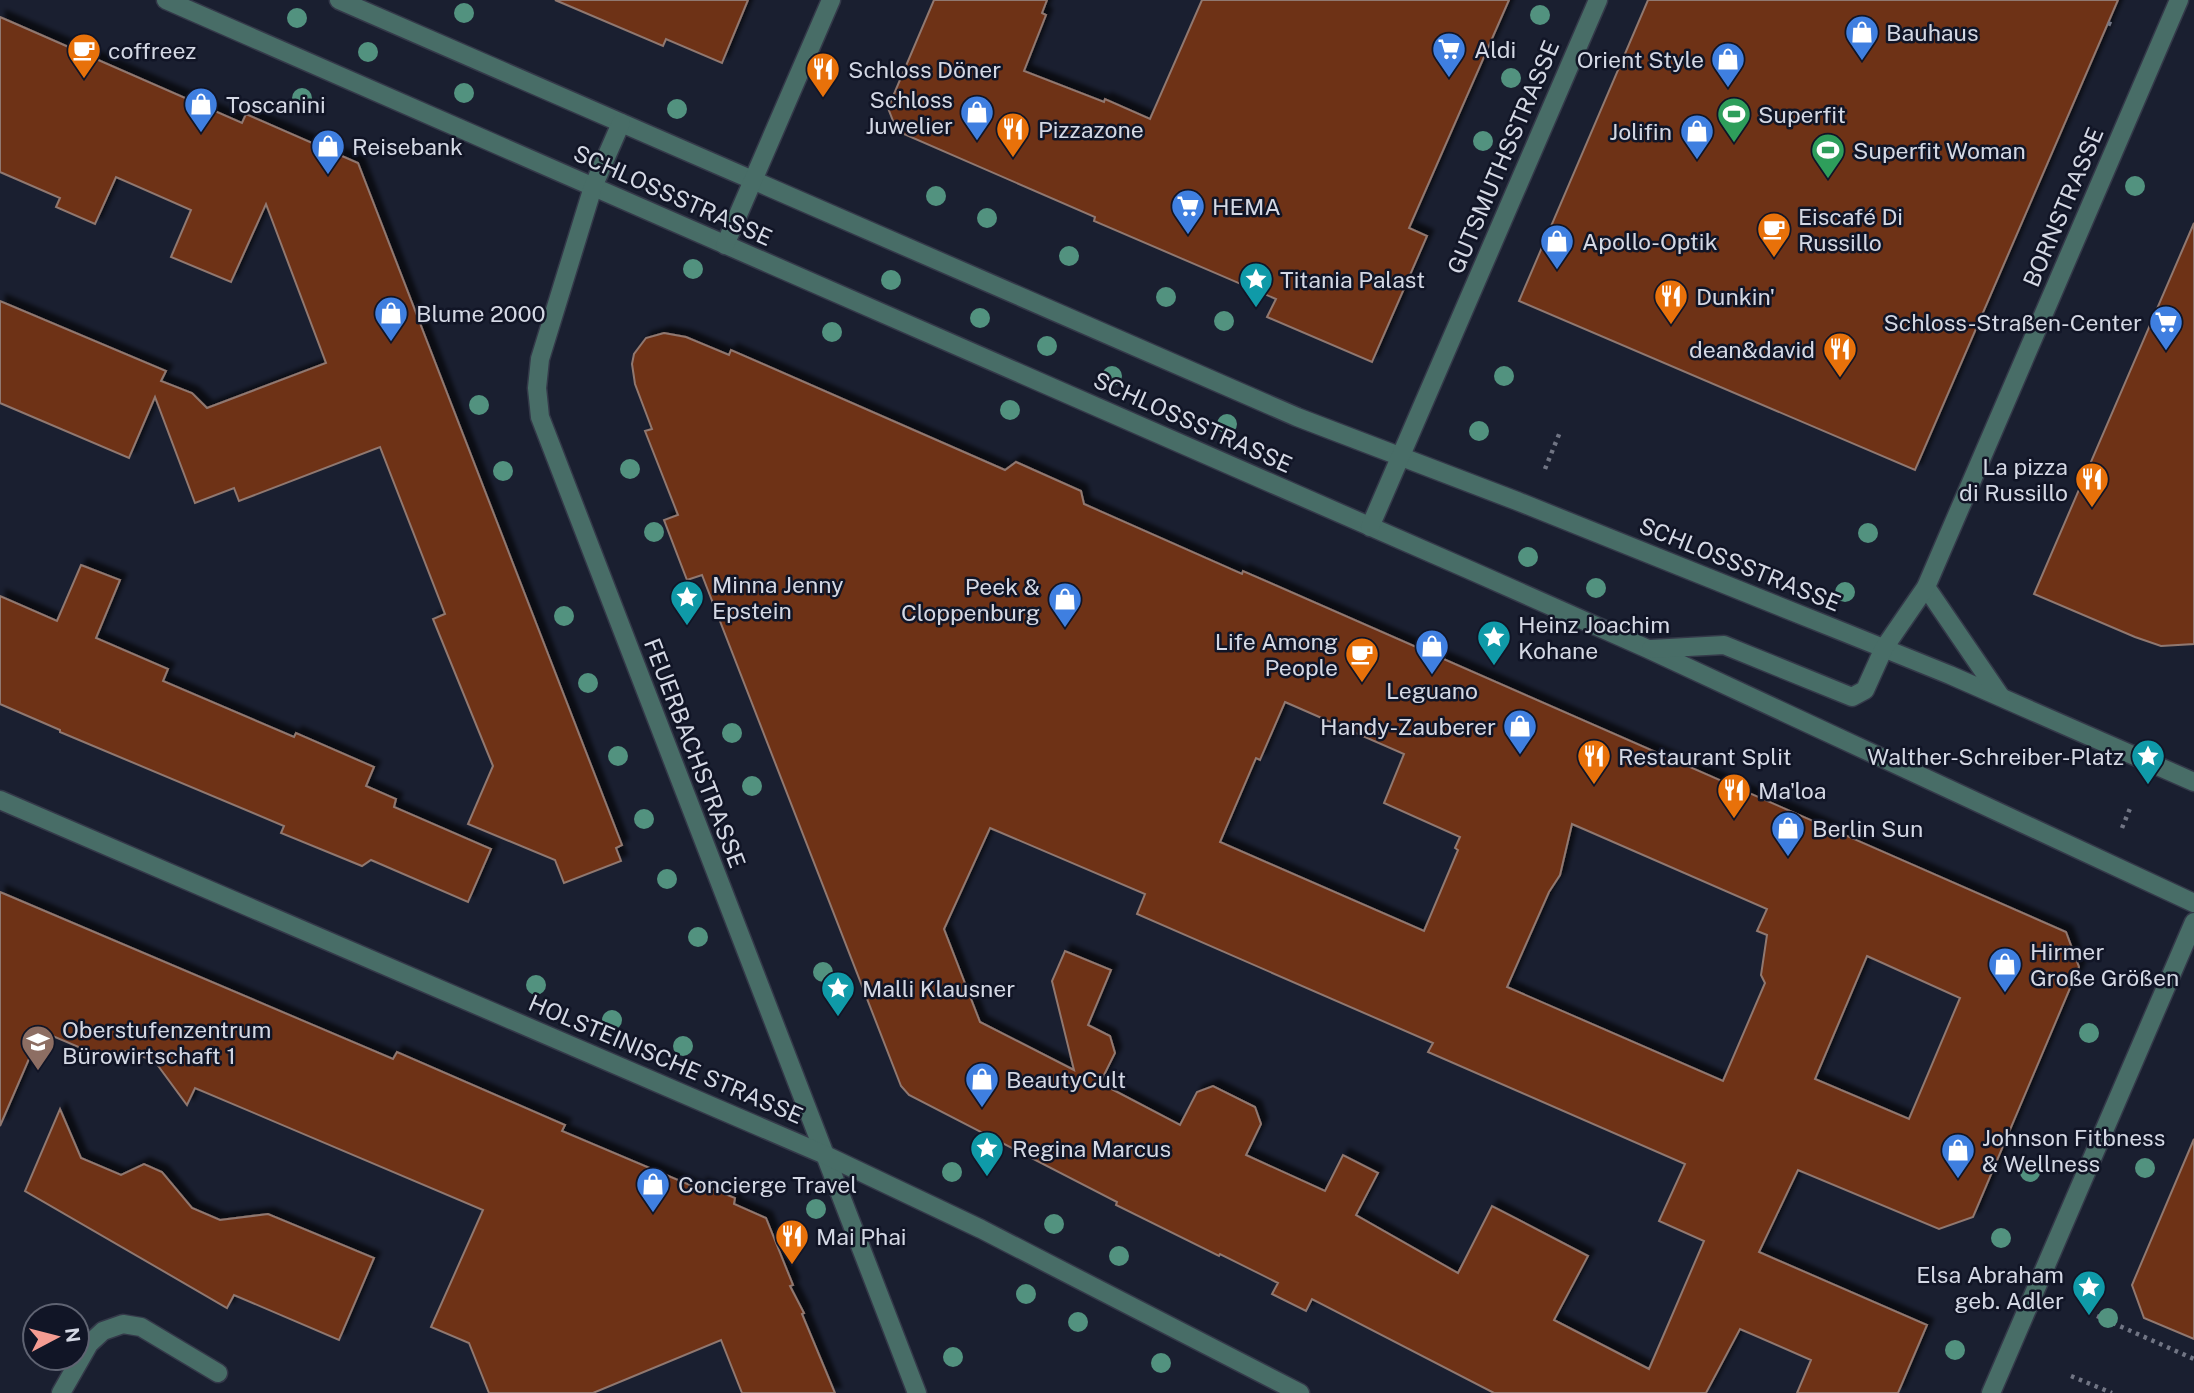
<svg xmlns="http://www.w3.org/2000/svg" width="2194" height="1393" viewBox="0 0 2194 1393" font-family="'Public Sans',sans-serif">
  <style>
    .building { fill: #6e3018; stroke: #90786f; stroke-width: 2; fill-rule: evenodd; filter: url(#shadow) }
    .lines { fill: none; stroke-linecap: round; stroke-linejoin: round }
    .minor-casing { stroke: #343949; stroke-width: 21 }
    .path { stroke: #717584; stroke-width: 4.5; stroke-dasharray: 3.5 5; stroke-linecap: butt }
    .minor { stroke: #486d67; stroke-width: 18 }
    .tree { fill: #52927f }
    .labels { text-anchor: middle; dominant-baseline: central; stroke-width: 5; stroke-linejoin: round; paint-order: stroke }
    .poi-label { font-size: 23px; fill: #d4d8e4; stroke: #111526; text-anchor: start }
    .street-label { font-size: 23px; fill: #d4d8e4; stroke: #111526 }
  </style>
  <defs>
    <filter id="shadow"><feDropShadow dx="6" dy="-6" stdDeviation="2" flood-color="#0009"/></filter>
  </defs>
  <rect width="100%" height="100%" fill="#1a1f30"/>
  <g class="building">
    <path d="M555,0H748L722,63L666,39L663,46Z"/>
    <path d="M934,0H1047L1042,13L1046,15L1024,71L1104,102L1105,99L1150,119L1202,0H1509L1409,228L1427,236L1372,362L1267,317L1276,299L1094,221L1095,217L897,131L888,108Z"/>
    <path d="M1648,0H2118L1915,470L1519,301Z"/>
    <path d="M0,17L242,123L246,114L358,163L622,845L616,848L621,861L564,883L555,860L468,824L493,766L433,619L445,614L380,447L239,501L234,488L195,503L155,397L129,458L0,403V301L166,371L161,381L192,393L207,408L326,363L266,204L231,282L171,257L191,210L116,177L95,224L56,207L60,198L0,172Z"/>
    <path d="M2194,223V644L2161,646L2135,637L2034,594Z"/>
    <path d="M664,333L686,337L729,355L731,350L1005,470L1016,462L1081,491L1084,504L1242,574L1243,571L2066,932L2079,967L1973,1217L1939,1229L1798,1170L1759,1252L1927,1325L1898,1393H1797L1811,1360L1740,1329L1706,1393H1494L1312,1299L1306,1311L1272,1294L1278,1283L1220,1254L1219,1256L1116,1205L1117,1202L909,1095L901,1086L702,575L687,580L664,520L678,515L645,431L652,429L635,384L632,364L634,354L646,338ZM1285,702L1404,754L1384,803L1460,837L1455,848L1458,850L1424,931L1220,842L1256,758L1260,760ZM1572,824L1767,909L1757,931L1767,935L1761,975L1765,983L1723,1081L1507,987L1549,892L1560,875ZM990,828L1145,894L1137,914L1433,1043L1428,1052L1685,1164L1659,1221L1704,1241L1649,1369L1554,1320L1588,1256L1492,1206L1458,1273L1356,1215L1378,1173L1343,1155L1325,1191L1246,1155L1261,1124L1255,1107L1213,1086L1197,1092L1180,1125L1100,1083L1115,1053L1110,1036L1088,1025L1111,970L1065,951L1052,981L1074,1070L980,1022L944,929ZM1867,956L1960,998L1909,1119L1815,1079Z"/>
    <path d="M81,565L120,580L96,638L168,669L163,681L294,737L296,733L374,767L366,786L396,799L394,807L491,849L468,902L371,860L362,866L281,833L284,826L60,732V730L0,704V596L57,621Z"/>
    <path d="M0,892L393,1059L397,1052L565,1125L562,1131L699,1189L701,1184L735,1198L734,1204L766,1218L793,1285L790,1286L804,1313L802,1314L835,1393H742L721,1340L593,1393H489L469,1343L431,1327L483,1210L195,1088L187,1105L156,1063L130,1050L102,1057L41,1031L0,1126Z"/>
    <path d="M60,1109L81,1158L121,1175L144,1164L162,1172L192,1208L220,1220L268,1214L374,1258L339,1340L234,1295L227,1308L25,1191Z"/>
    <path d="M2194,1139V1339L2144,1318L2132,1285Z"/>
  </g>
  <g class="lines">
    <g class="minor-casing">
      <g id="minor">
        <path d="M166,0L1472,571L1648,649L2194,903"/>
        <path d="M339,0L1297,417L1517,501L1846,633L1950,675L2194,782"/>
        <path d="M621,123L593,187L540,359L537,388L540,417L917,1393"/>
        <path d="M725,245L831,0"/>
        <path d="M1370,527L1598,0"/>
        <path d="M1926,587L2001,697"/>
        <path d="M1651,649L1724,645L1852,697L1865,690L1884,648L1926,587L2179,0"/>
        <path d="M0,800L823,1154L981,1229L1300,1393"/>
        <path d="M61,1393L89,1344L103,1331L123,1324L141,1327L218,1373"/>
        <path d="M1991,1393L2194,922"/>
      </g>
    </g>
    <g class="path">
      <path d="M2108,23L2115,26"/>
      <path d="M1545,469L1560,432"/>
      <path d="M2122,828L2131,806"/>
      <path d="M2097,1316L2194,1359"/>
      <path d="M2071,1376L2112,1393"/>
    </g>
    <use href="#minor" class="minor"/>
  </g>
  <g class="tree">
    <circle cx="464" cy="13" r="10"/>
    <circle cx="1540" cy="15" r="10"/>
    <circle cx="297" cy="18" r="10"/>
    <circle cx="368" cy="52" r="10"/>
    <circle cx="1511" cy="78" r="10"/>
    <circle cx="464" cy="93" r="10"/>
    <circle cx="302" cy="98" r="10"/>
    <circle cx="677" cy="109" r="10"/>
    <circle cx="1483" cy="141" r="10"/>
    <circle cx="2135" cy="186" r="10"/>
    <circle cx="936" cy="196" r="10"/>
    <circle cx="987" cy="218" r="10"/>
    <circle cx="1069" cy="256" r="10"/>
    <circle cx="693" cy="269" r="10"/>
    <circle cx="891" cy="280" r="10"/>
    <circle cx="1166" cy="297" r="10"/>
    <circle cx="980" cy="318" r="10"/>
    <circle cx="1224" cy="321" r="10"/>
    <circle cx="832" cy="332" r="10"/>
    <circle cx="1047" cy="346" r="10"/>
    <circle cx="1112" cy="376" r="10"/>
    <circle cx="1504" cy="376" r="10"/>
    <circle cx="479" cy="405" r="10"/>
    <circle cx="1010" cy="410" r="10"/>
    <circle cx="1227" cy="424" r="10"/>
    <circle cx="1479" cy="431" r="10"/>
    <circle cx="630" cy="469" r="10"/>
    <circle cx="503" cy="471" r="10"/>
    <circle cx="654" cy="532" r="10"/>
    <circle cx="1868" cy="533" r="10"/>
    <circle cx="1528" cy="557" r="10"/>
    <circle cx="1596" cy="588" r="10"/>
    <circle cx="1845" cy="592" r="10"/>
    <circle cx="680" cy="595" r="10"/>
    <circle cx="564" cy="616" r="10"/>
    <circle cx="588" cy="683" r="10"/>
    <circle cx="732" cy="733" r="10"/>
    <circle cx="618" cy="756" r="10"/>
    <circle cx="752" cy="786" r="10"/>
    <circle cx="644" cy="819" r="10"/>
    <circle cx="667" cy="879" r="10"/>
    <circle cx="698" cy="937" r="10"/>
    <circle cx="823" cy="972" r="10"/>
    <circle cx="536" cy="985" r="10"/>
    <circle cx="612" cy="1020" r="10"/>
    <circle cx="2089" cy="1033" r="10"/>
    <circle cx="683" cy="1046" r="10"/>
    <circle cx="2145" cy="1168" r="10"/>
    <circle cx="952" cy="1172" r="10"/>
    <circle cx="2030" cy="1172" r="10"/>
    <circle cx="816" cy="1209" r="10"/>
    <circle cx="1054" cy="1224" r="10"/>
    <circle cx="2001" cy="1238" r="10"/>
    <circle cx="1119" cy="1256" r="10"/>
    <circle cx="1026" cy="1294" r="10"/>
    <circle cx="2108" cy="1318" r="10"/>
    <circle cx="1078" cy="1322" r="10"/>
    <circle cx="1955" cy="1350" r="10"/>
    <circle cx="953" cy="1357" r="10"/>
    <circle cx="1161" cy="1363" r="10"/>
  </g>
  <defs>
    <g id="shop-pin" transform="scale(1.75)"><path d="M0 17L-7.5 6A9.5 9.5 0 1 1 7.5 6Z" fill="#3f7fe0" stroke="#111526"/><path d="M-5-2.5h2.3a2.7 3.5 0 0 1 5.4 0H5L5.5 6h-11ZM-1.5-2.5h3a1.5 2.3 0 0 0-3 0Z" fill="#fff"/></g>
    <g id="supermarket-pin" transform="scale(1.75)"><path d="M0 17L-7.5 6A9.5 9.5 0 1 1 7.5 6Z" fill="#3f7fe0" stroke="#111526"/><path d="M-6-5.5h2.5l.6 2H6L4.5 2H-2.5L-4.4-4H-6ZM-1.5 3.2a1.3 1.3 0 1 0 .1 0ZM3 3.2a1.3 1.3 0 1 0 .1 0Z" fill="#fff"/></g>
    <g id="cafe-pin" transform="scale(1.75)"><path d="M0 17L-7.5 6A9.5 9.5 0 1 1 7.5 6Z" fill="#e8710a" stroke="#111526"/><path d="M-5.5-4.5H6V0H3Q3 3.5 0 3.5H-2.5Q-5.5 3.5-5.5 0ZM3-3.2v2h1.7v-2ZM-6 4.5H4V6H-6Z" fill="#fff"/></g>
    <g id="restaurant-pin" transform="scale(1.75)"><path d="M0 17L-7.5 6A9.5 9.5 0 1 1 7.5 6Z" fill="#e8710a" stroke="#111526"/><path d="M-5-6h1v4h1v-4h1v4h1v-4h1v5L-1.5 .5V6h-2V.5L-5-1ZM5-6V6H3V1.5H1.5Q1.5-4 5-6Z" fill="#fff"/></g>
    <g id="stadium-pin" transform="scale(1.75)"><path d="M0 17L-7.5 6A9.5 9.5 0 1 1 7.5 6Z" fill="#2e9e5b" stroke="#111526"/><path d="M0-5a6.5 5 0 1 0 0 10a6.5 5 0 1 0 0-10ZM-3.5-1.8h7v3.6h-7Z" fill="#fff"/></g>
    <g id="sight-pin" transform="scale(1.75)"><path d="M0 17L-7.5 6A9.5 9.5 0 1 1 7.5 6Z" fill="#0f9aa8" stroke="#111526"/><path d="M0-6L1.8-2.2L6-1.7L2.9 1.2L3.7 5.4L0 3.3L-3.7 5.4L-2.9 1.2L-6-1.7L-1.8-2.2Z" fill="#fff"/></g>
    <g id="university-pin" transform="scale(1.75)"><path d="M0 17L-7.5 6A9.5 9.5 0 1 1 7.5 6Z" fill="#8d6e63" stroke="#111526"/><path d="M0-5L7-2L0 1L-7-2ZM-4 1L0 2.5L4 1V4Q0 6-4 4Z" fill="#fff"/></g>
  </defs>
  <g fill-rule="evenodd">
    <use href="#shop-pin" x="1862" y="32"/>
    <use href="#supermarket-pin" x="1449" y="49"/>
    <use href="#cafe-pin" x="84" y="50"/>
    <use href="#shop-pin" x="1728" y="59"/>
    <use href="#restaurant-pin" x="823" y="69"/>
    <use href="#shop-pin" x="201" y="104"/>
    <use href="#shop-pin" x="977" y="112"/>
    <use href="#stadium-pin" x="1734" y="114"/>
    <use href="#restaurant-pin" x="1013" y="129"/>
    <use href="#shop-pin" x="1697" y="131"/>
    <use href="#shop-pin" x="328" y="146"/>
    <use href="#stadium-pin" x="1828" y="150"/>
    <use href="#supermarket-pin" x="1188" y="206"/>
    <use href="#cafe-pin" x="1774" y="229"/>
    <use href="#shop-pin" x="1557" y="241"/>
    <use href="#sight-pin" x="1256" y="279"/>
    <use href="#restaurant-pin" x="1671" y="296"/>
    <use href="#shop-pin" x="391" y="313"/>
    <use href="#supermarket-pin" x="2166" y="322"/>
    <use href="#restaurant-pin" x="1840" y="349"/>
    <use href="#restaurant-pin" x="2092" y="479"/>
    <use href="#sight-pin" x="687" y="597"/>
    <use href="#shop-pin" x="1065" y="599"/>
    <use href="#sight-pin" x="1494" y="637"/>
    <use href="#shop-pin" x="1432" y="646"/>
    <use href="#cafe-pin" x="1362" y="654"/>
    <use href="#shop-pin" x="1520" y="726"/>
    <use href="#restaurant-pin" x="1594" y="756"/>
    <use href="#sight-pin" x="2148" y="756"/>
    <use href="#restaurant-pin" x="1734" y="790"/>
    <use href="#shop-pin" x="1788" y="828"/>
    <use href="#shop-pin" x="2005" y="964"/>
    <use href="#sight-pin" x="838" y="988"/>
    <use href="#university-pin" x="38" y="1042"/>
    <use href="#shop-pin" x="982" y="1079"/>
    <use href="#sight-pin" x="987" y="1148"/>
    <use href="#shop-pin" x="1958" y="1150"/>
    <use href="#shop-pin" x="653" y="1184"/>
    <use href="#restaurant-pin" x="792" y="1236"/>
    <use href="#sight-pin" x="2089" y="1287"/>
  </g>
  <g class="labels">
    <g class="poi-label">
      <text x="1886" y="32">Bauhaus</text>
      <text x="1474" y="49">Aldi</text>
      <text x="108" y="50">coffreez</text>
      <text x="1704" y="59" text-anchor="end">Orient Style</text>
      <text x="848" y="69">Schloss Döner</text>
      <text x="953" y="99" text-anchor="end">Schloss<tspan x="953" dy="26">Juwelier</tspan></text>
      <text x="226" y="104">Toscanini</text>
      <text x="1758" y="114">Superfit</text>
      <text x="1038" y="129">Pizzazone</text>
      <text x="1672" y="131" text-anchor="end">Jolifin</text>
      <text x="352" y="146">Reisebank</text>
      <text x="1853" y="150">Superfit Woman</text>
      <text x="1212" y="206">HEMA</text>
      <text x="1798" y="216">Eiscafé Di<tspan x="1798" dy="26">Russillo</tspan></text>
      <text x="1582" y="241">Apollo-Optik</text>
      <text x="1280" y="279">Titania Palast</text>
      <text x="1696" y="296">Dunkin'</text>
      <text x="416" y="313">Blume 2000</text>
      <text x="2142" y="322" text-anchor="end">Schloss-Straßen-Center</text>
      <text x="1815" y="349" text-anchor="end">dean&amp;david</text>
      <text x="2068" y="466" text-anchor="end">La pizza<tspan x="2068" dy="26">di Russillo</tspan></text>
      <text x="712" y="584">Minna Jenny<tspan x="712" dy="26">Epstein</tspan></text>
      <text x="1040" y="586" text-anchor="end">Peek &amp;<tspan x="1040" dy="26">Cloppenburg</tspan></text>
      <text x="1518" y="624">Heinz Joachim<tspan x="1518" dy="26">Kohane</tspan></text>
      <text x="1338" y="641" text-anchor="end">Life Among<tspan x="1338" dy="26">People</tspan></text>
      <text x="1432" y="690" text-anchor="middle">Leguano</text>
      <text x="1496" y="726" text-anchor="end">Handy-Zauberer</text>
      <text x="1618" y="756">Restaurant Split</text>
      <text x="2124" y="756" text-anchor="end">Walther-Schreiber-Platz</text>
      <text x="1758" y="790">Ma'loa</text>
      <text x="1812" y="828">Berlin Sun</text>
      <text x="2030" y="951">Hirmer<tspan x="2030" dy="26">Große Größen</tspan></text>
      <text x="862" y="988">Malli Klausner</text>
      <text x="62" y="1029">Oberstufenzentrum<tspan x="62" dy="26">Bürowirtschaft 1</tspan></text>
      <text x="1006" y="1079">BeautyCult</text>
      <text x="1982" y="1137">Johnson Fitbness<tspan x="1982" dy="26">&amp; Wellness</tspan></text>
      <text x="1012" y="1148">Regina Marcus</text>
      <text x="678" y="1184">Concierge Travel</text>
      <text x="816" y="1236">Mai Phai</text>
      <text x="2064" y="1274" text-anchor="end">Elsa Abraham<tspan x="2064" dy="26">geb. Adler</tspan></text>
    </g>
    <g class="street-label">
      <text transform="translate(1503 157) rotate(-67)">GUTSMUTHSSTRASSE</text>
      <text transform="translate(673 195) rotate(24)">SCHLOSSSTRASSE</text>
      <text transform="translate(2063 207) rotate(-67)">BORNSTRASSE</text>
      <text transform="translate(1193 422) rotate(24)">SCHLOSSSTRASSE</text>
      <text transform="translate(1740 564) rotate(22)">SCHLOSSSTRASSE</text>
      <text transform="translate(695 753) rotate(69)">FEUERBACHSTRASSE</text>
      <text transform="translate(666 1059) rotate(23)">HOLSTEINISCHE STRASSE</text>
    </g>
  </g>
  <g transform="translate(56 1337) rotate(83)"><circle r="33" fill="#111526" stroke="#5f6372" stroke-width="2"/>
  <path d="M0-5L12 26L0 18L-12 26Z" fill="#f59c92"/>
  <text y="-10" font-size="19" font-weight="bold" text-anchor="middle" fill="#d4d8e4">N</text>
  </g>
</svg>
